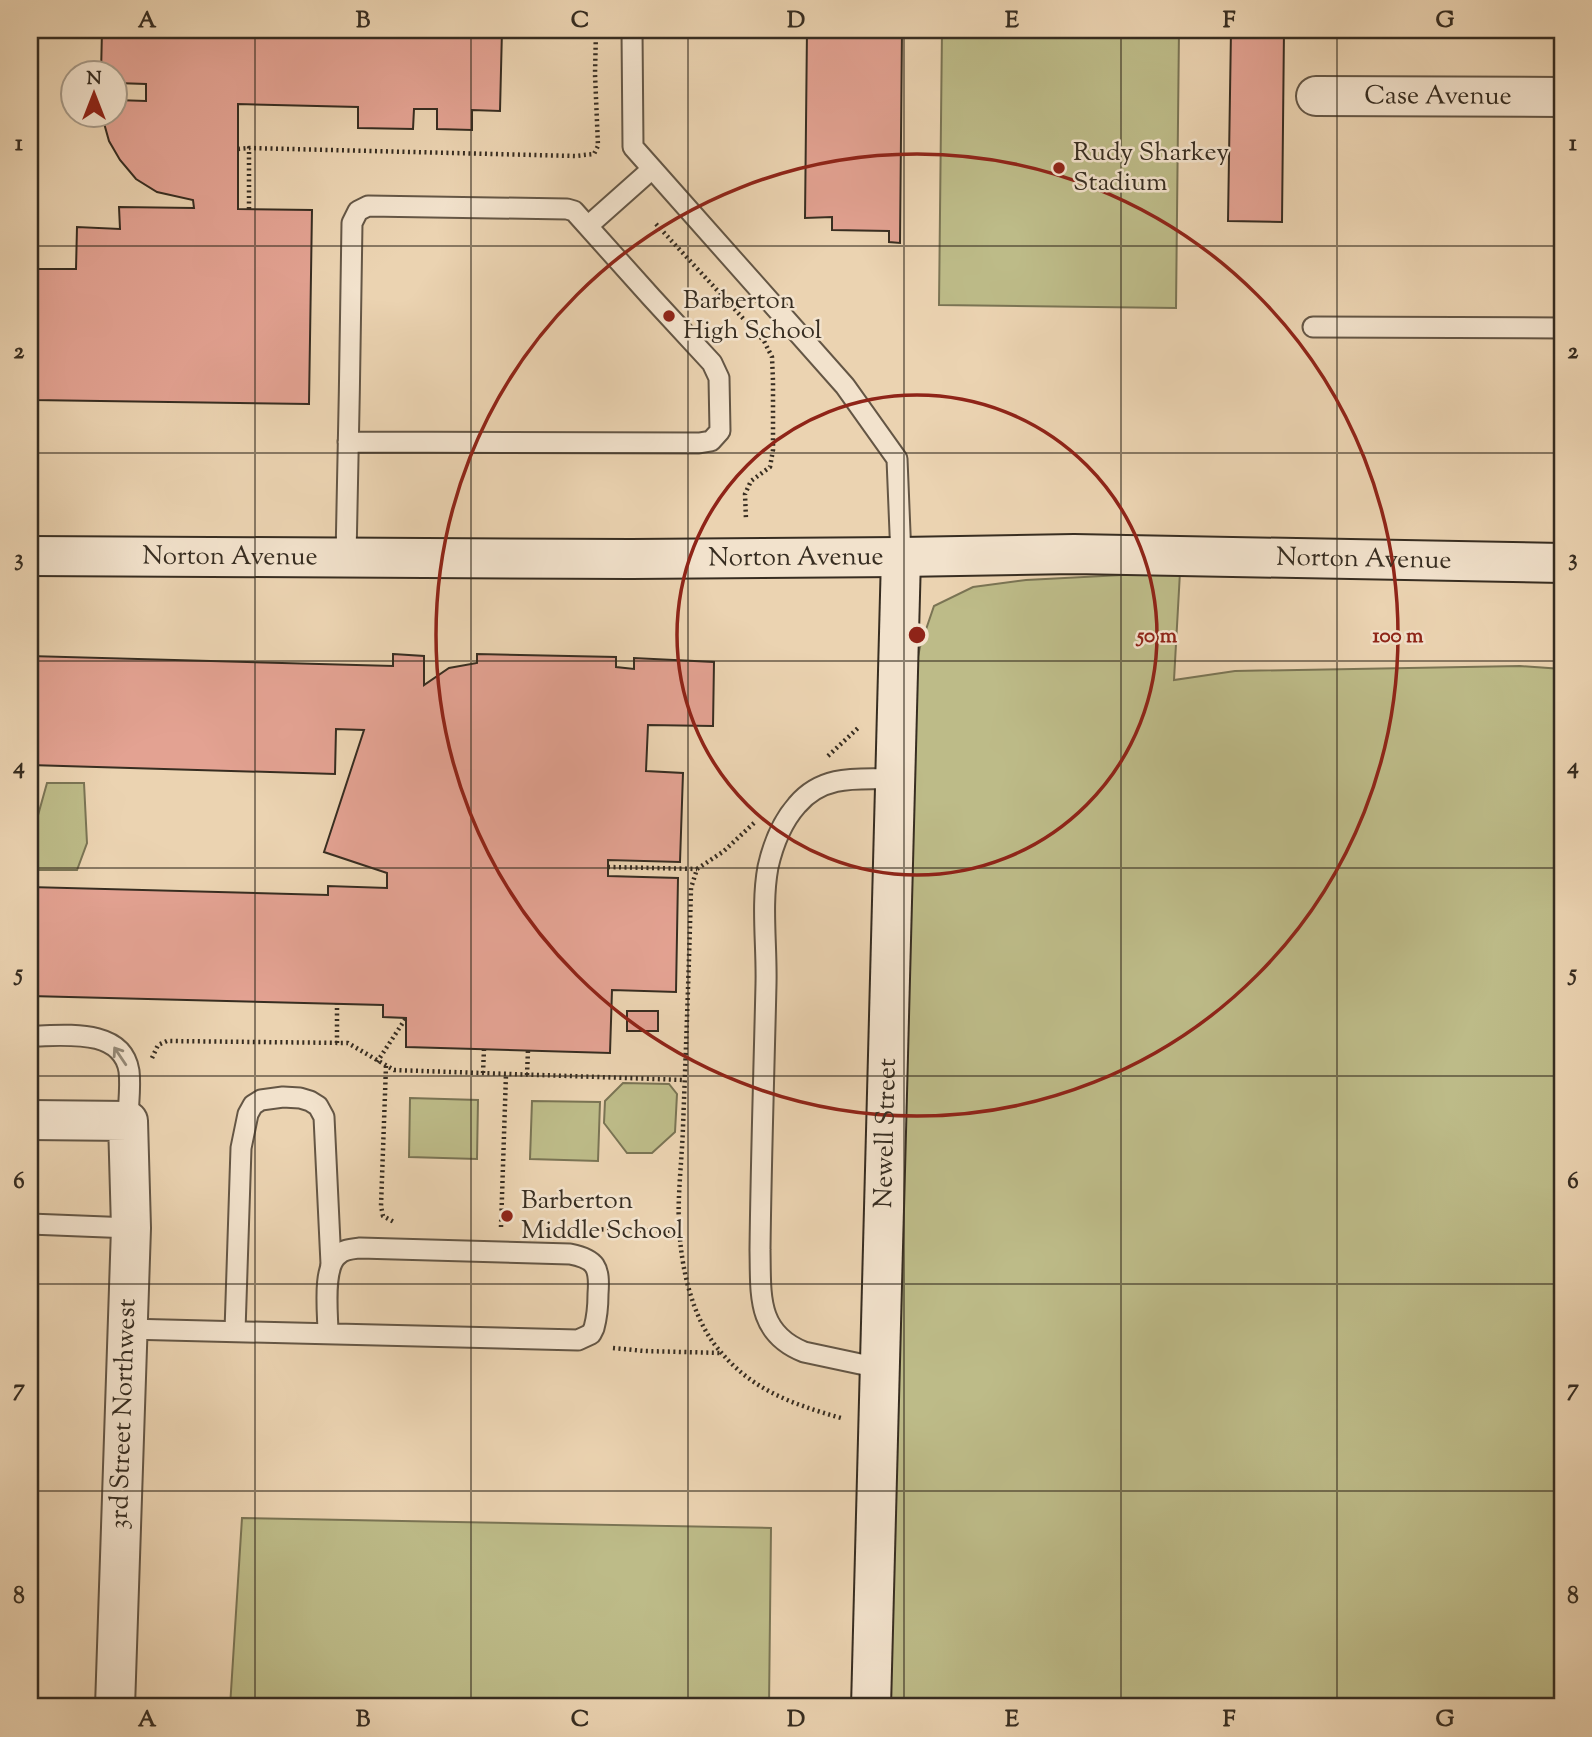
<svg xmlns="http://www.w3.org/2000/svg" width="1592" height="1737" viewBox="0 0 1592 1737" font-family="'Sorts Mill Goudy',serif">
  <style>
    .green { fill: #bdbb88; stroke: #7a7454; stroke-width: 2 }
    .building { fill: #e3a292; stroke: #372d21; stroke-width: 2 }
    .lines { fill: none; stroke-linecap: round; stroke-linejoin: round }
    .lane-casing { stroke: #645645; stroke-width: 23 }
    .street-casing { stroke: #645645; stroke-width: 42 }
    .secondary-casing { stroke: #372d21; stroke-width: 42 }
    .path { stroke: #372d21; stroke-width: 4.5; stroke-dasharray: 2 3.5; stroke-linecap: butt }
    .lane { stroke: #f2e2cc; stroke-width: 19 }
    .street { stroke: #f2e2cc; stroke-width: 38 }
    .secondary { stroke: #f2e2cc; stroke-width: 38 }
    .oneway { stroke: #948876 }
    .grid { fill: none; stroke: #372d21; stroke-width: 2; stroke-opacity: 0.55 }
    .ring { fill: none; stroke: #8f2418; stroke-width: 3.5 }
    .poi-dot { fill: #8f2418; stroke: #f2e2cc; stroke-width: 2.5 }
    .labels { text-anchor: middle; dominant-baseline: central; stroke-width: 5; stroke-linejoin: round; paint-order: stroke }
    .street-label { font-size: 26px; fill: #372d21; stroke: #f2e2cc }
    .poi-label { font-size: 26px; fill: #372d21; stroke: #f2e2cc; text-anchor: start }
    .centre { fill: #8f2418; stroke: #f2e2cc; stroke-width: 3.5 }
    .ring-label { font-size: 21px; text-anchor: middle; font-weight: bold; fill: #8f2418; stroke: #f2e2cc; stroke-width: 5; stroke-linejoin: round; paint-order: stroke }
    .neatline { fill: none; stroke: #372d21; stroke-width: 2.5 }
    .grid-label { font-size: 23px; text-anchor: middle; font-weight: bold; fill: #372d21 }
  </style>
  <rect width="100%" height="100%" fill="#ebd3b1"/>
  <filter id="stains"><feTurbulence type="fractalNoise" baseFrequency=".00286" numOctaves="4"/><feColorMatrix values="0 0 0 0 .2 0 0 0 0 .09 0 0 0 0 .02 0 0 0 .5 -.17"/></filter>
  <radialGradient id="worn" r=".72"><stop offset=".6" stop-color="#630" stop-opacity="0"/><stop offset="1" stop-color="#630" stop-opacity=".3"/></radialGradient>
  <g class="green">
    <path d="M942,30H1179L1176,308L939,305Z"/>
    <path d="M1180,572L1174,680L1235,671L1520,666L1562,669V1707H886L914,676L920,647L934,606L973,587L1026,580Z"/>
    <path d="M47,783H84L87,843L77,870H30V844Z"/>
    <path d="M623,1083L669,1084L677,1094L675,1132L652,1153H627L604,1123L605,1101Z"/>
    <path d="M410,1098L478,1100L477,1159L409,1157Z"/>
    <path d="M532,1101L600,1102L598,1161L530,1159Z"/>
    <path d="M242,1518L771,1528L769,1707H230Z"/>
  </g>
  <g class="building">
    <path d="M102,30H502L500,111L472,110V130L437,129V109H414L413,129L358,128V107L238,104V209L312,210L309,404L32,400L30,332H33V269H76L77,227L120,229L119,207L194,208L193,200L157,192L136,179L120,160L109,141L102,116H116V100L146,101V84L116,83V74H101Z"/>
    <path d="M807,30H902L900,243L889,242V231L832,230V217L805,218Z"/>
    <path d="M1231,30H1284L1282,222L1228,221Z"/>
    <path d="M393,654L424,656V685L449,668L477,663V654L616,657V667L634,669V658L714,662L713,726L648,725L646,771L683,773L680,862L608,860V876L678,878L676,992L612,990L610,1053L406,1047V1018L383,1017V1005L30,996V887L328,895V886L387,888V873L324,852L364,730L336,729L335,774L30,765V656L393,666Z"/>
    <rect x="627" y="1011" width="31" height="20"/>
  </g>
  <g class="lines">
    <g class="lane-casing">
      <g id="lane">
        <path d="M632,30L633,147L845,386L897,459L901,557"/>
        <path d="M30,32L31,30"/>
        <path d="M589,225L652,169"/>
        <path d="M1313,327L1562,328"/>
        <path d="M346,557C348,446 351,334 352,223L358,211L368,206L567,209L574,211L652,298L712,363L719,378L720,431L711,441L699,443L348,442"/>
        <path d="M30,1036C63,1036 122,1027 129,1071C131,1087 128,1106 128,1121"/>
        <path d="M30,1224L131,1228"/>
        <path d="M127,1329L578,1340L591,1334L594,1328C597,1317 598,1305 598,1294C600,1267 596,1259 570,1254L360,1248C352,1249 344,1249 338,1255C322,1268 328,1314 328,1333"/>
        <path d="M235,1331L241,1148L248,1114L253,1105L261,1100L283,1097L300,1098L310,1101L318,1106L324,1117L331,1264"/>
        <path d="M879,1368L804,1352C756,1333 761,1294 760,1250C761,1161 764,1072 766,984C767,946 761,905 768,867C773,845 782,822 797,805C823,774 858,779 895,779"/>
      </g>
    </g>
    <g class="street-casing">
      <g id="street">
        <path id="s1" d="M1316,96L1562,97"/>
        <path d="M30,1120L128,1121L131,1228L115,1707"/>
      </g>
    </g>
    <g class="secondary-casing">
      <g id="secondary">
        <path id="s2" d="M30,556L631,559L901,557L1074,554L1562,563"/>
        <path id="s3" d="M871,1707L901,557"/>
      </g>
    </g>
    <g class="path">
      <path d="M238,149L249,148"/>
      <path d="M249,209V148L575,156L594,154L598,146L595,74L596,30"/>
      <path d="M656,224L764,341L772,357L773,381V450L770,467L751,481L745,494L746,520"/>
      <path d="M828,756L858,728"/>
      <path d="M754,823L724,851L697,869L691,888C689,967 686,1047 683,1127C682,1161 676,1206 680,1239C683,1274 693,1316 715,1345C749,1389 789,1403 841,1418"/>
      <path d="M608,867L697,869"/>
      <path d="M337,1043V1004"/>
      <path d="M152,1058L158,1045L167,1041L348,1043L394,1070L685,1080"/>
      <path d="M377,1062L406,1018"/>
      <path d="M386,1066L381,1206L383,1216L394,1222"/>
      <path d="M483,1073L484,1049"/>
      <path d="M527,1075L528,1050"/>
      <path d="M501,1227L506,1074"/>
      <path d="M585,1229L680,1231"/>
      <path d="M613,1348L644,1351L722,1353"/>
    </g>
    <use href="#lane" class="lane"/>
    <use href="#street" class="street"/>
    <use href="#secondary" class="secondary"/>
  </g>
  <defs><path id="oneway-shaft" d="M-6 0H5M1.5-3L5.5 0L1.5 3" fill="none" stroke-width="1.6" stroke-linecap="round" stroke-linejoin="round" transform="scale(1.75)"/></defs>
  <use class="oneway" href="#oneway-shaft" transform="translate(120 1056) rotate(-124)"/>
  <path class="grid" d="M255,30V1707M471,30V1707M688,30V1707M904,30V1707M1121,30V1707M1337,30V1707M30,246H1562M30,453H1562M30,661H1562M30,868H1562M30,1076H1562M30,1284H1562M30,1491H1562"/>
  <g class="ring">
    <circle cx="917" cy="635" r="240"/>
    <circle cx="917" cy="635" r="481"/>
  </g>
  <g class="poi-dot">
    <circle cx="1059" cy="168" r="7"/>
    <circle cx="669" cy="316" r="7"/>
    <circle cx="507" cy="1216" r="7"/>
  </g>
  <g class="labels">
    <g class="street-label">
      <text stroke="none"><textPath href="#s1" startOffset="122">Case Avenue</textPath></text>
      <text stroke="none"><textPath href="#s2" startOffset="200">Norton Avenue</textPath></text>
      <text stroke="none"><textPath href="#s2" startOffset="766">Norton Avenue</textPath></text>
      <text stroke="none"><textPath href="#s2" startOffset="1334">Norton Avenue</textPath></text>
      <text stroke="none"><textPath href="#s3" startOffset="574">Newell Street</textPath></text>
      <text transform="translate(124 1414) rotate(-88)">3rd Street Northwest</text>
    </g>
    <g class="poi-label">
      <text x="1073" y="153">Rudy Sharkey<tspan x="1073" dy="30">Stadium</tspan></text>
      <text x="683" y="301">Barberton<tspan x="683" dy="30">High School</tspan></text>
      <text x="521" y="1201">Barberton<tspan x="521" dy="30">Middle School</tspan></text>
    </g>
  </g>
  <circle cx="917" cy="635" r="10" class="centre"/>
  <g class="ring-label">
    <text x="1157" y="642">50 m</text>
    <text x="1398" y="642">100 m</text>
  </g>
  <rect width="1592" height="1737" fill="none" stroke="#ebd3b1" stroke-width="77"/>
  <g transform="translate(94 94)"><circle r="33" fill="#f2e2cc" stroke="#a79a88" stroke-width="2"/>
  <path d="M0-5L12 26L0 18L-12 26Z" fill="#8f2418"/>
  <text y="-10" font-size="19" font-weight="bold" text-anchor="middle" fill="#372d21">N</text>
  </g>
  <rect x="38" y="38" width="1516" height="1660" class="neatline"/>
  <g class="grid-label">
    <text x="147" y="27">A</text>
    <text x="363" y="27">B</text>
    <text x="580" y="27">C</text>
    <text x="796" y="27">D</text>
    <text x="1012" y="27">E</text>
    <text x="1229" y="27">F</text>
    <text x="1445" y="27">G</text>
    <text x="19" y="150">1</text>
    <text x="1573" y="150">1</text>
    <text x="19" y="358">2</text>
    <text x="1573" y="358">2</text>
    <text x="19" y="565">3</text>
    <text x="1573" y="565">3</text>
    <text x="19" y="773">4</text>
    <text x="1573" y="773">4</text>
    <text x="19" y="980">5</text>
    <text x="1573" y="980">5</text>
    <text x="19" y="1188">6</text>
    <text x="1573" y="1188">6</text>
    <text x="19" y="1395">7</text>
    <text x="1573" y="1395">7</text>
    <text x="19" y="1603">8</text>
    <text x="1573" y="1603">8</text>
    <text x="147" y="1726">A</text>
    <text x="363" y="1726">B</text>
    <text x="580" y="1726">C</text>
    <text x="796" y="1726">D</text>
    <text x="1012" y="1726">E</text>
    <text x="1229" y="1726">F</text>
    <text x="1445" y="1726">G</text>
  </g>
  <rect width="100%" height="100%" filter="url(#stains)"/>
  <rect width="100%" height="100%" fill="url(#worn)"/>
</svg>
